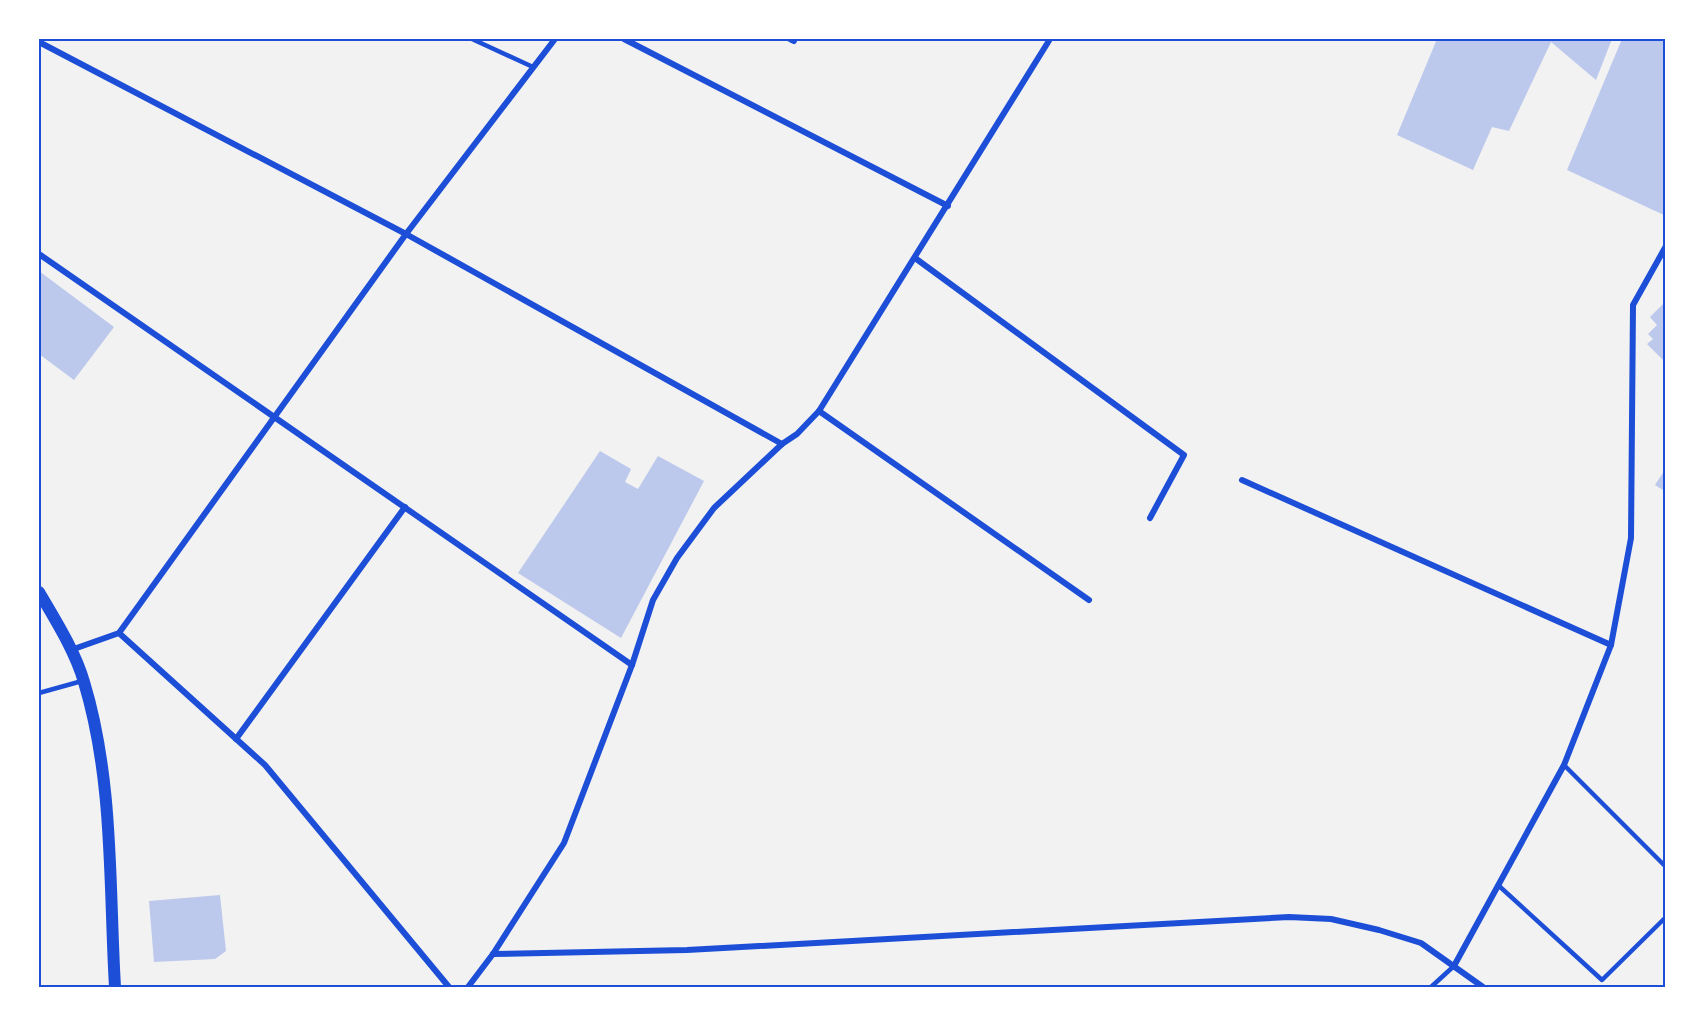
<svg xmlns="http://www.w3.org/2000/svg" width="1705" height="1026" viewBox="0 0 1705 1026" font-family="Rubik,sans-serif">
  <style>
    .building { fill: #bdc9ec }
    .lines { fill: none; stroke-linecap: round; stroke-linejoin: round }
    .service { stroke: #1d4ed8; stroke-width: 4.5 }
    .minor { stroke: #1d4ed8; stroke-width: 6 }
    .secondary { stroke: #1d4ed8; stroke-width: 12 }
    .neatline { fill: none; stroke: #1d4ed8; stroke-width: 2 }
  </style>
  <rect width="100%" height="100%" fill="#f2f2f2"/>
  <g class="building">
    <path d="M1437,39H1612L1596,80L1551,42L1509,131L1492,127L1473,170L1397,135Z"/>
    <path d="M1622,39H1666V216L1567,170Z"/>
    <path d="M39,271L114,327L74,380L39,354Z"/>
    <path d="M1666,301V363L1647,344L1653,339L1648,334L1657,325L1650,317Z"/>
    <path d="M600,451L631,469L625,482L638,489L658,456L704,481L621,638L518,573Z"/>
    <path d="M1666,468V492L1655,485Z"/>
    <path d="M220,895L226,951L215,959L154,962L149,901Z"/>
  </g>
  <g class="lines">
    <g class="service">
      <path d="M472,39L533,67"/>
      <path d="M39,693L82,681"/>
      <path d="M1564,765L1666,867"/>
      <path d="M1498,885L1602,980L1666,917"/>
      <path d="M1431,987L1454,966"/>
    </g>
    <g class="minor">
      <path d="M624,39L948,206"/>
      <path d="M790,39L794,41"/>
      <path d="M39,42L406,234L782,444"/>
      <path d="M39,254L632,665"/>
      <path d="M915,258L1184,455L1150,518"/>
      <path d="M819,411L1089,600"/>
      <path d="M1242,480L1611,645"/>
      <path d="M119,633L265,765L449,987"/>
      <path d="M71,650L119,633L406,234L555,39"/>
      <path d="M236,739L405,507"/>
      <path d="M493,954L687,950L1289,917L1331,919L1379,930L1421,943L1483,987"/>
      <path d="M1454,966L1564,765L1611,645L1631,538L1633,305L1666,246"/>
      <path d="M468,987L493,954L564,843L632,665L653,600L677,558L714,508L782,444L797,434L819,411L1050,39"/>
    </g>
    <path class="secondary" d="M39,592C56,621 75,651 84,682C114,781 109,886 115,987"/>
  </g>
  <rect width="1705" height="1026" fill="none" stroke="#ffffff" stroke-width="81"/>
  <rect x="40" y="40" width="1624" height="946" class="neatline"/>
</svg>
